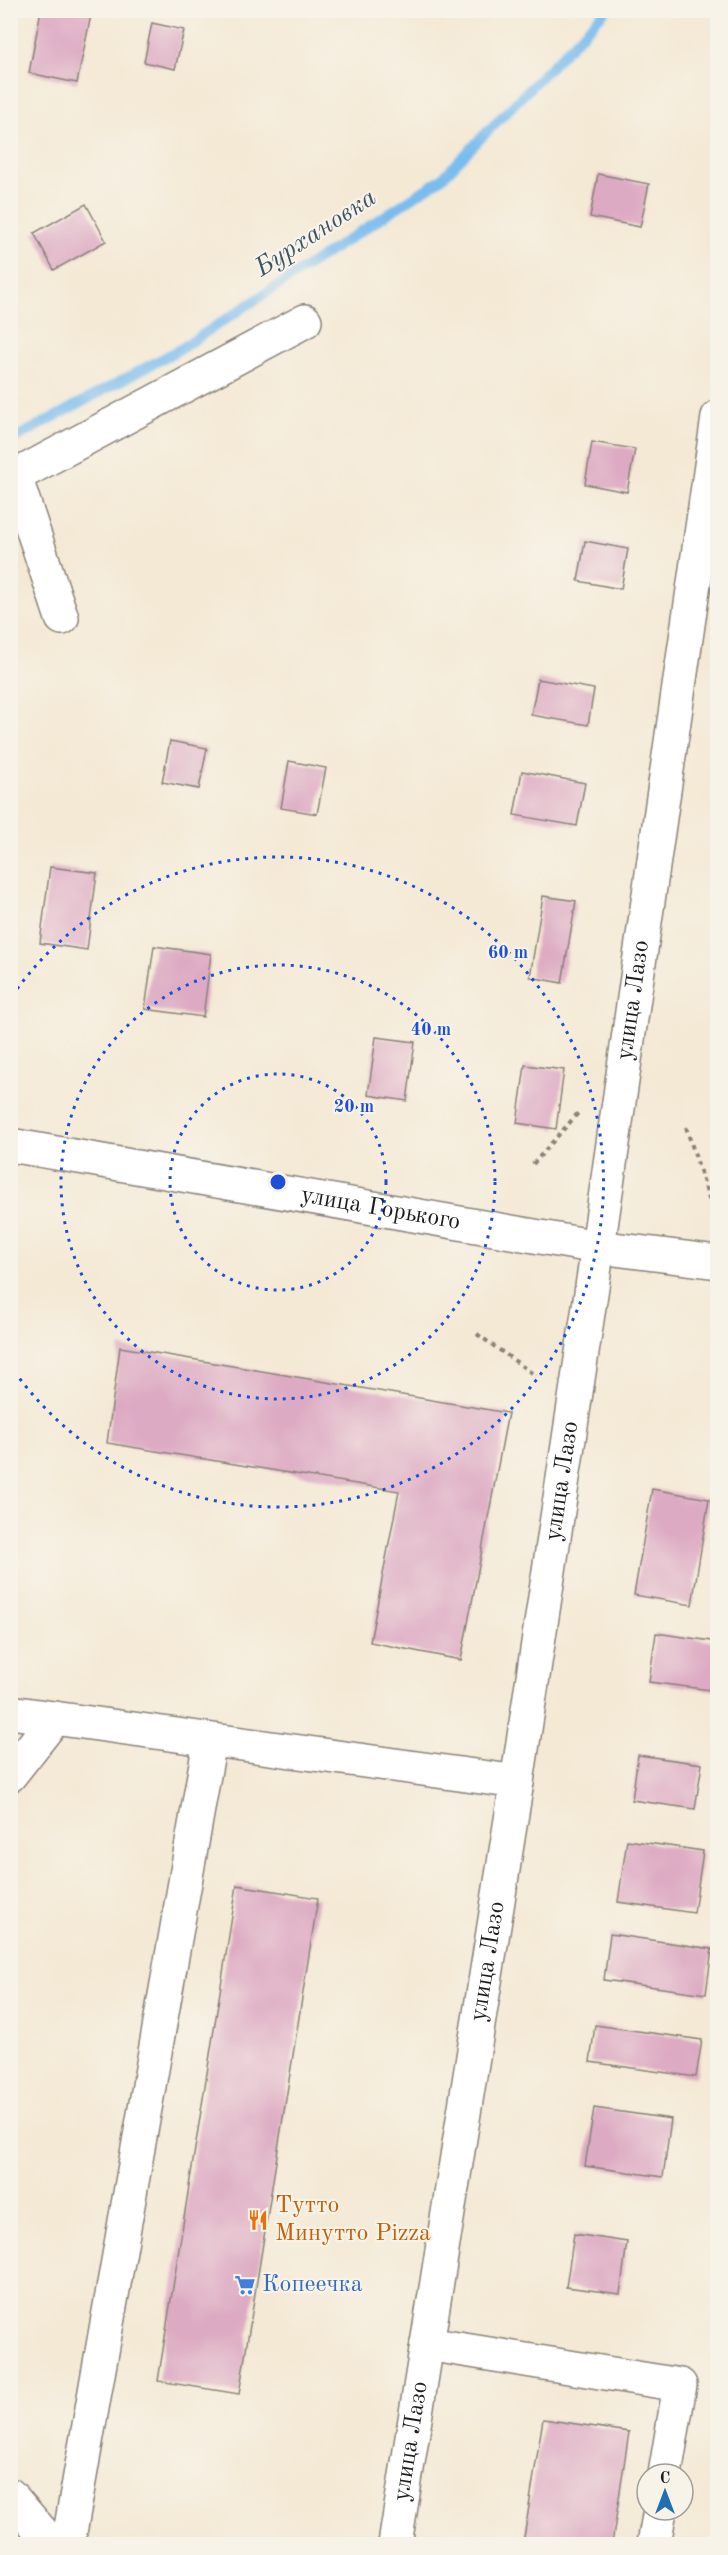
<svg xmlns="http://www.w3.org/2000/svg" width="728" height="2555" viewBox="0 0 728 2555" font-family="'Old Standard TT',serif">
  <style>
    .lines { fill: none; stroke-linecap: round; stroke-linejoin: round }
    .stream { stroke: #79bcef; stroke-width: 10 }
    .building { fill: #ddaac3 }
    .minor-casing { stroke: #888278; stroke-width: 36 }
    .major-casing { stroke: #888278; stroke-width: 36 }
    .path { stroke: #888278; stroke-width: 4; stroke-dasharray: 4.5 4.5; stroke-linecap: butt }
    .minor { stroke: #fff; stroke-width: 33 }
    .major { stroke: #fff; stroke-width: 33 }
    .ring { fill: none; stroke: #1d4ed8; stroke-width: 3; stroke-dasharray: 3 6 }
    .labels { text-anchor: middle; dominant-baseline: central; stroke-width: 4.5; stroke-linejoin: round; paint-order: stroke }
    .street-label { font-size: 24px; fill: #1c1c1c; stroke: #f7f3e8 }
    .food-label { font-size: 24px; fill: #c56008; stroke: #f7f3e8; text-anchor: start }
    .shop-label { font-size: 24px; fill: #366cbe; stroke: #f7f3e8; text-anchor: start }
    .water-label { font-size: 26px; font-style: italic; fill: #3d5466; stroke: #f7f3e8 }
    .centre { fill: #1d4ed8; stroke: #f7f3e8; stroke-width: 3 }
    .ring-label { font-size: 18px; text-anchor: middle; font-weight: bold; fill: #1d4ed8; stroke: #f7f3e8; stroke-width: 4.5; stroke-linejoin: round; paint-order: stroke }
  </style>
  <rect width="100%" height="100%" fill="#f7f3e8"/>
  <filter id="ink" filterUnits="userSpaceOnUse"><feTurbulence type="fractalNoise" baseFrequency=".0167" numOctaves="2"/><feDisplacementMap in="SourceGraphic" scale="12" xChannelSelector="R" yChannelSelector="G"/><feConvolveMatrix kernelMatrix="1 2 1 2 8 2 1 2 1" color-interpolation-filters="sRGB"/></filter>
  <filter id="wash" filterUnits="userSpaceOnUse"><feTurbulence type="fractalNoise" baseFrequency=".008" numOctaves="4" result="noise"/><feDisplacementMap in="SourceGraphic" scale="24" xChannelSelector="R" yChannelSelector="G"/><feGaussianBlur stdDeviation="1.35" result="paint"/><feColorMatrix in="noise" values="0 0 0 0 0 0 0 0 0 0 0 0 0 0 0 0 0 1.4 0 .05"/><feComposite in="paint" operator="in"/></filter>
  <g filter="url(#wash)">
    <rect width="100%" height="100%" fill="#f4e9d5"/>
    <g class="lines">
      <path class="stream" d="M10,441L182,348L441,179L606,10"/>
    </g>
    <g id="blocks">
      <g class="building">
        <path d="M41,10H92L77,83L29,73Z"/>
        <path d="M152,23L184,30L175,69L144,62Z"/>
        <path d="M598,174L649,184L640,227L590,217Z"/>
        <path d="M86,204L106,241L54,270L34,233Z"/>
        <path d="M592,442L635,449L627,492L585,484Z"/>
        <path d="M585,541L628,549L621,589L578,581Z"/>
        <path d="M538,679L594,689L588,725L531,715Z"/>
        <path d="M170,741L207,748L199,789L162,782Z"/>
        <path d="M289,761L326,768L317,814L281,808Z"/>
        <path d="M522,771L585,783L577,826L514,815Z"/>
        <path d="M50,867L97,873L87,950L40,943Z"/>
        <path d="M543,896L576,901L562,983L530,977Z"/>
        <path d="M154,946L211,954L203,1017L145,1009Z"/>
        <path d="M376,1037L415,1042L407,1101L368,1095Z"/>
        <path d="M525,1065L564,1070L556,1129L517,1123Z"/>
        <path d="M120,1347L508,1413L461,1660L370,1642L399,1491L107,1443Z"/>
        <path d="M652,1489L709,1499L692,1605L634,1595Z"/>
        <path d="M656,1633L718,1642V1691L649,1682Z"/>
        <path d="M638,1755L702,1764L695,1809L632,1800Z"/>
        <path d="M627,1840L703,1851L694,1913L618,1902Z"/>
        <path d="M237,1885L318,1898L239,2394L158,2381Z"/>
        <path d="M610,1934L712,1949L706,1994L604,1980Z"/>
        <path d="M595,2025L702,2040L696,2077L590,2062Z"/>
        <path d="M594,2108L671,2119L663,2177L585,2166Z"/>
        <path d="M574,2234L627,2242L620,2294L566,2287Z"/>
        <path d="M543,2419L629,2432L612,2544H523Z"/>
      </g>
    </g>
  </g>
  <g filter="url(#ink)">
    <use href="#blocks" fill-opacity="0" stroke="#888278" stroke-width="1.5"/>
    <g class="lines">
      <g class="minor-casing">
        <g id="minor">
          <path d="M15,476L62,618"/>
          <path d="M10,479L305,321"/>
          <path d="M10,1712L517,1782"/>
          <path d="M10,1775L55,1718"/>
          <path d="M427,2344L680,2385L665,2474"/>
          <path d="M10,2495L52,2544"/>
          <path d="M68,2544L210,1741"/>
          <path d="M654,2544L660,2510"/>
        </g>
      </g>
      <g class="major-casing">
        <g id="major">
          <path id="s1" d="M10,1145L598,1247L718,1262"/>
          <path id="s2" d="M395,2544L517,1782L598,1247L718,417"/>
        </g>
      </g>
      <g class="path">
        <path d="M686,1127L711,1205"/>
        <path d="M533,1164L579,1112"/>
        <path d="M477,1334L536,1376"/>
      </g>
      <use href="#minor" class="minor"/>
      <use href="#major" class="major"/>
    </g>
  </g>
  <g class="ring">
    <circle cx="278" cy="1182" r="108"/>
    <circle cx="278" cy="1182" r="217"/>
    <path d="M12 996A325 325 0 1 1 12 1368"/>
  </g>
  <defs>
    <g id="restaurant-bare" transform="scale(1.62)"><path d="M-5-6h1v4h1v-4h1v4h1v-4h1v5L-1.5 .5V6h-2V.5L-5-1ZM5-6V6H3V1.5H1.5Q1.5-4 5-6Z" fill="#e8710a" stroke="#f7f3e8" stroke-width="2.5" paint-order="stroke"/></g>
    <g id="supermarket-bare" transform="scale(1.62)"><path d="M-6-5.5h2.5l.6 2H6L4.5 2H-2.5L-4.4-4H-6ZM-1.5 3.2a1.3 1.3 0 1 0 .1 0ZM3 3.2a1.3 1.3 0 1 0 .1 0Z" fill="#3f7fe0" stroke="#f7f3e8" stroke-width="2.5" paint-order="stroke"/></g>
  </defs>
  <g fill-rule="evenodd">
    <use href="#restaurant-bare" x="258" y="2220"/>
    <use href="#supermarket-bare" x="245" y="2285"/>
  </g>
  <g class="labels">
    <g class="street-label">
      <text stroke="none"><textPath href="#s2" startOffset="1562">улица Лазо</textPath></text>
      <text stroke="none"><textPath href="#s1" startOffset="376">улица Горького</textPath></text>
      <text stroke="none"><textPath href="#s2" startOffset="1076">улица Лазо</textPath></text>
      <text stroke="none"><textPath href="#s2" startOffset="590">улица Лазо</textPath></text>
      <text stroke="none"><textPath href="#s2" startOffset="104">улица Лазо</textPath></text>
    </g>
    <g class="food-label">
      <text x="275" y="2206">Тутто<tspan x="275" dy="28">Минутто Pizza</tspan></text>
    </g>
    <g class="shop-label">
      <text x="262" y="2285">Копеечка</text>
    </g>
    <g class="water-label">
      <text transform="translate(316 233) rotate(-33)">Бурхановка</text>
    </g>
  </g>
  <circle cx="278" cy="1182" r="9" class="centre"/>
  <g class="ring-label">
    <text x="508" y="958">60 m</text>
    <text x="431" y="1035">40 m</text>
    <text x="354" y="1112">20 m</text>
  </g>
  <rect width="728" height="2555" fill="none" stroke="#f7f3e8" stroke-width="36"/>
  <g transform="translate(665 2492)"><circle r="28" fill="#f7f3e8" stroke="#9f9d96" stroke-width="1.5"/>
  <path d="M0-4.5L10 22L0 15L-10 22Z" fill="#1f6fb2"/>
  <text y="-9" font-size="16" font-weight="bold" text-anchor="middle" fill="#1c1c1c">С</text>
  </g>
</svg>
